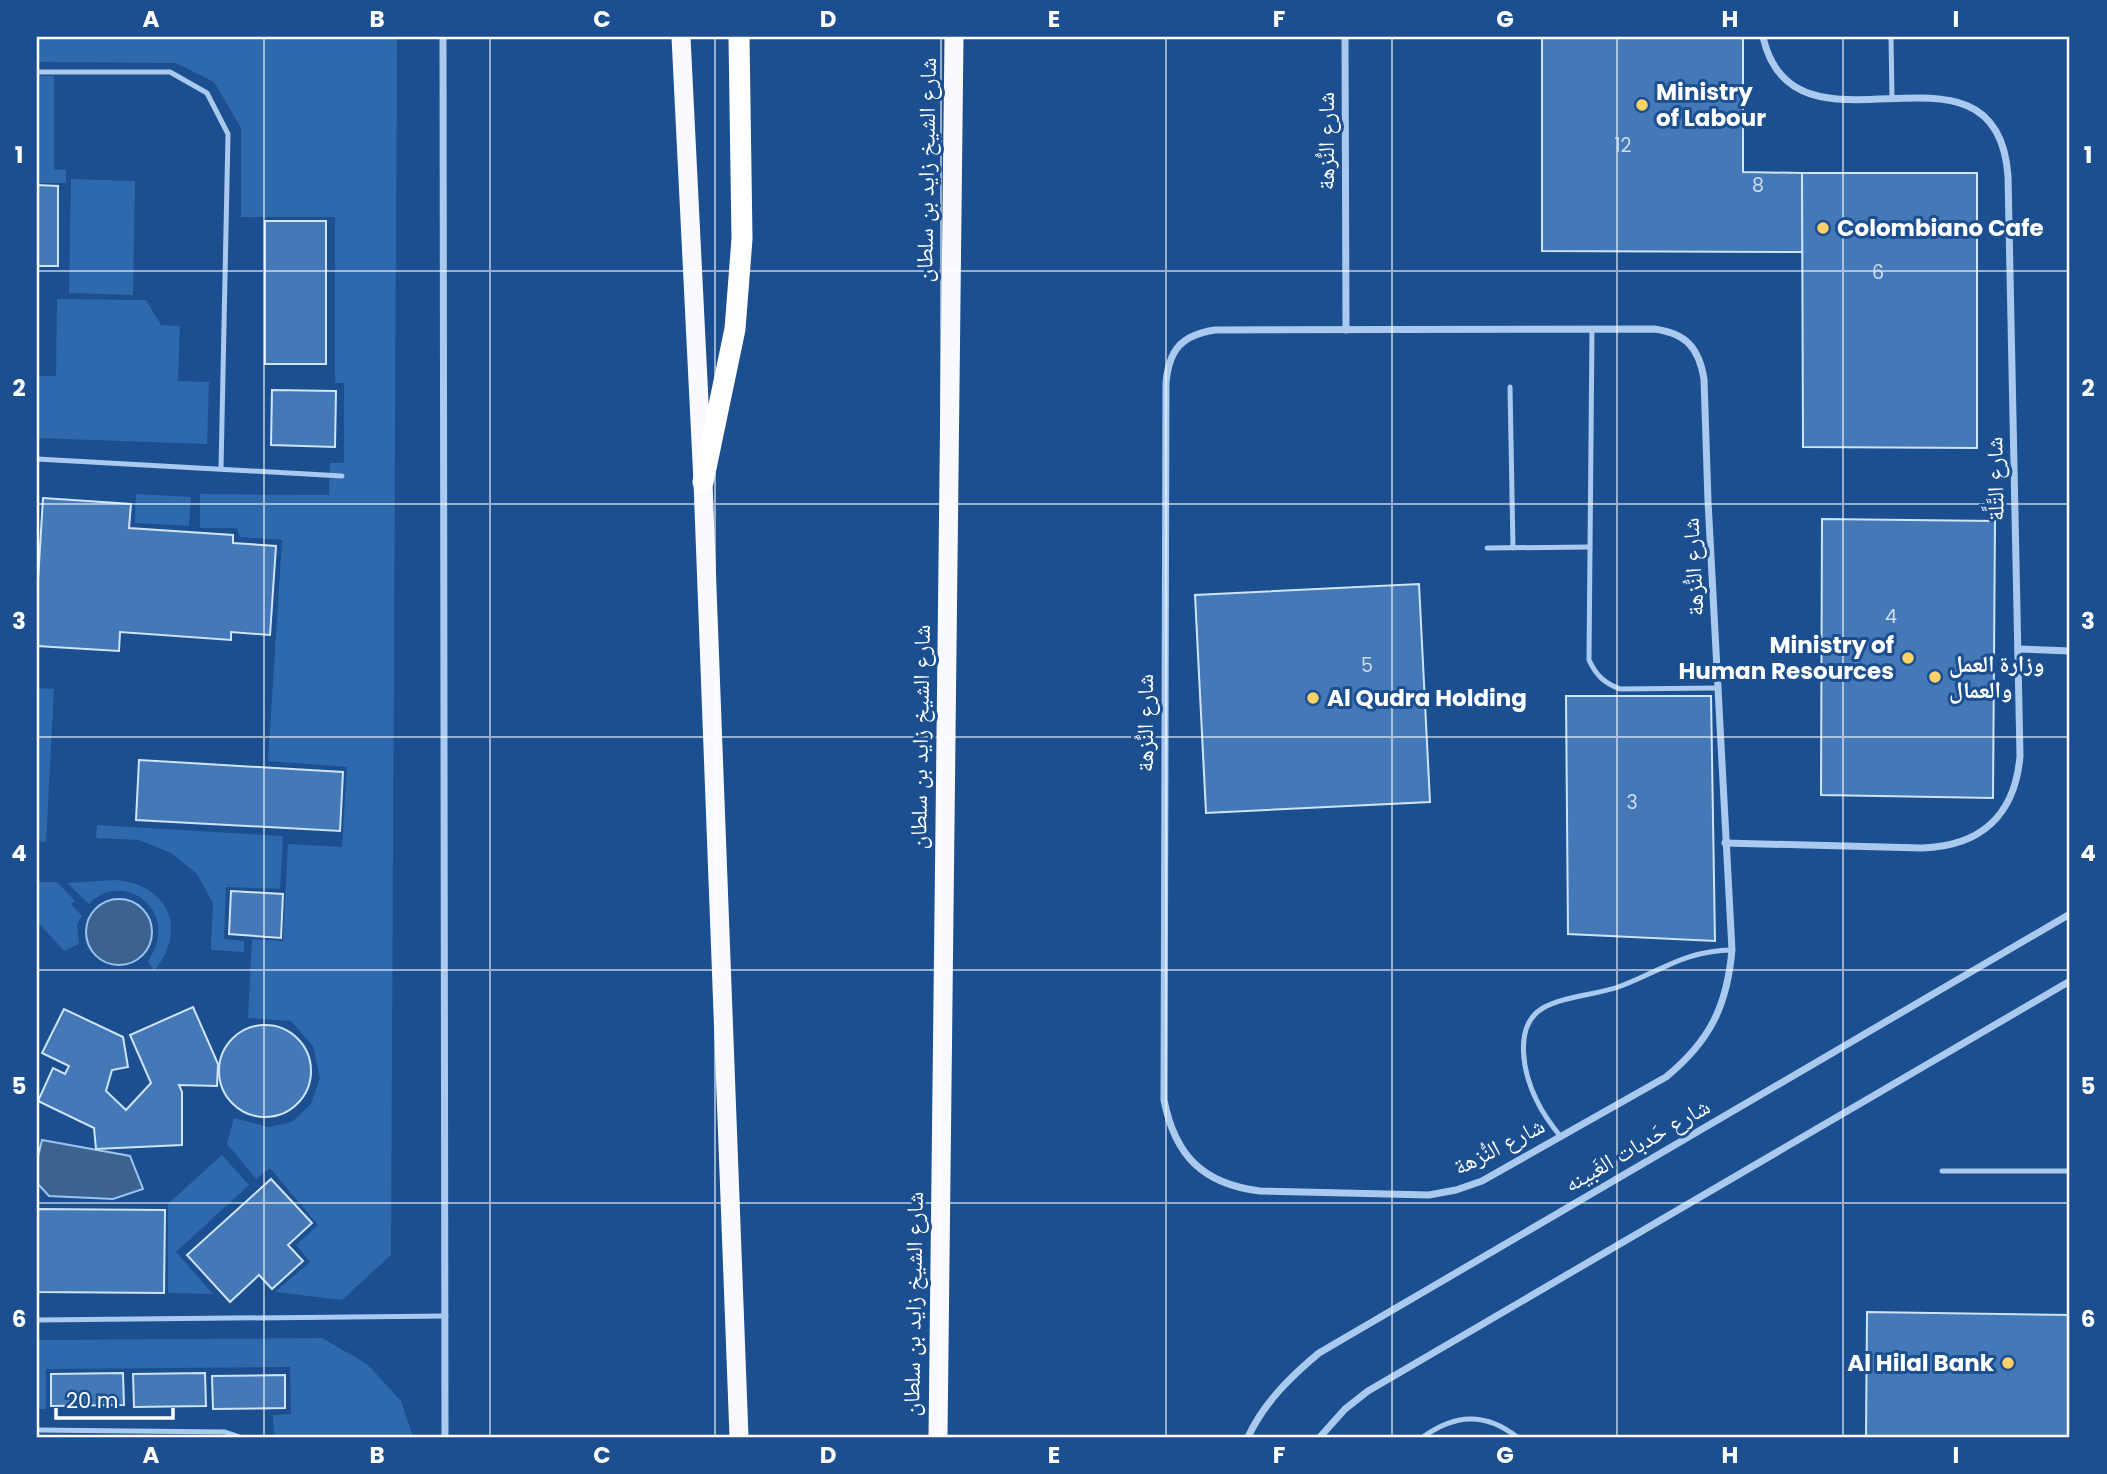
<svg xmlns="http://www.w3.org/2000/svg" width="2107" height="1474" viewBox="0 0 2107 1474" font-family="Poppins,'Noto Naskh Arabic',sans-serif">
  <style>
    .green { fill: #2e69ad }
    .water { fill: #3c6290; stroke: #9cc4f0; stroke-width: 2 }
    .building { fill: #4478b7; stroke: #cfe3fa; stroke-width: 2 }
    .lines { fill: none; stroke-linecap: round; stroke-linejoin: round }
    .service { stroke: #a9c9ee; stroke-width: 5 }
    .minor { stroke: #a9c9ee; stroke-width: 7 }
    .trunk { stroke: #f8faff; stroke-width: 19 }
    .motorway { stroke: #fff; stroke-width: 21 }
    .grid { fill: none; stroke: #fff; stroke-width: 2; stroke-opacity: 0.55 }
    .poi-dot { fill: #ffd166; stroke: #1b4f8f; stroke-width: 2.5 }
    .labels { text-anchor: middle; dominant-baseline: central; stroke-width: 6; stroke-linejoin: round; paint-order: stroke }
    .number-label { font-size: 19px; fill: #d0dded }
    .poi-label { font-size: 23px; font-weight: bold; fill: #fff; stroke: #1b4f8f; text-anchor: start }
    .street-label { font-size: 23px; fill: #fff; stroke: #1b4f8f }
    .neatline { fill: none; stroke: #fff; stroke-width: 2.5 }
    .grid-label { font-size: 23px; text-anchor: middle; font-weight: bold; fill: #fff }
  </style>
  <rect width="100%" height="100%" fill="#1b4f8f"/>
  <g class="green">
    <path d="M37,37H397L391,1255L342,1300L275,1292L310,1262L296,1245L318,1225L270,1168L256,1179L227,1144L234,1118L269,1127L292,1122L311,1104L320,1078L313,1046L291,1021L248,1018L252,939L283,941L288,844L342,847L347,767L268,761L282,540L240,537L237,528H200V494L329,495L330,463H344V383H335V217H241V128L214,82L176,63L37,62Z"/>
    <path d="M37,76H54V169L66,170V183H37Z"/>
    <path d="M71,179L135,181L133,295L69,293Z"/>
    <path d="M57,299L146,300L161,325L180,326L178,381L209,382L207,444L37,438V376H56Z"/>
    <path d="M136,494L191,497L189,526L135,523Z"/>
    <path d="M37,688L54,689L46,842L37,841Z"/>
    <path d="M97,825L283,836L280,889L226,887L224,939L244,941V952L211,950L213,903L197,874L171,853L139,840L96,838Z"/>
    <path d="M115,880C168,884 189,929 154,971L148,961C183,911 122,868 89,904L67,883Z"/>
    <path d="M37,882H57L75,901L71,904L82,916L77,925L79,944L64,951L37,921Z"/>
    <path d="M222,1155L249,1185L176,1252L213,1294L168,1293V1204Z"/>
    <path d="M322,1338L367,1364L401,1401L413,1437H274L273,1415L291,1414L290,1367L46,1369V1409H39V1400L37,1399V1340Z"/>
  </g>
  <g class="water">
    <circle cx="119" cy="932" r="33"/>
    <path d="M42,1140L130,1156L143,1189L113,1199L49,1196L37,1183V1161Z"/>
  </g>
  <g class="building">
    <path d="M1542,37H1743V172L1802,173L1803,252L1542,251Z"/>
    <path d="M1802,173H1977V448L1803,447Z"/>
    <path d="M37,185L58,186V266H37Z"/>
    <rect x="265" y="221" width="61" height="143"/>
    <path d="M272,390L336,391L335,447L271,445Z"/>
    <path d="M43,498L131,504L129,528L233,535V543L276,546L270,635L231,632V640L120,632L119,651L37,646V597Z"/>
    <path d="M1822,519L1995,521L1993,798L1821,795Z"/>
    <path d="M1419,584L1430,802L1206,813L1195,595Z"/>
    <path d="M1566,696H1711L1715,941L1568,934Z"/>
    <path d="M139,760L343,772L340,831L136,820Z"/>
    <path d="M231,891L283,894L281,938L229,934Z"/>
    <path d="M193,1007L218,1064L217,1086L179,1085L182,1092V1145L96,1149L94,1128L38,1101L53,1068L65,1074L69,1066L42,1053L64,1009L123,1037L128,1067L112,1070L106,1091L126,1110L151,1083L130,1035Z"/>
    <circle cx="265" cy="1071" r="46"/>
    <path d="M271,1179L312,1223L288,1245L303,1261L272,1289L259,1275L230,1302L187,1255Z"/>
    <path d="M37,1209L165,1210L164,1293L37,1292Z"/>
    <path d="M1867,1312L2070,1315V1437H1866Z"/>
    <path d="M123,1373L124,1405L51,1406V1374Z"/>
    <path d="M205,1373L206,1406L134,1407L133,1374Z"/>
    <path d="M285,1375V1408L213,1409L212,1376Z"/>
  </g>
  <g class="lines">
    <g class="service">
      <path d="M1891,37L1892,99"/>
      <path d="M37,72H170L207,93L228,134L221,469"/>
      <path d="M1592,329L1589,660C1596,675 1604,683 1620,689L1718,688"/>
      <path d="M1510,387L1513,548"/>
      <path d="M37,459L342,476"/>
      <path d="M1487,548L1590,547"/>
      <path d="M1561,1137C1552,1126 1543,1114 1537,1101C1524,1075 1512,1026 1543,1008C1564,996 1597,995 1621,986C1663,970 1684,951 1732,950"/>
      <path d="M1942,1171H2070"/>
      <path d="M37,1320L446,1316"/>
      <path d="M37,1430L225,1432L240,1437"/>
      <path d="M1423,1437C1455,1414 1485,1412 1517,1437"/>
    </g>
    <g class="minor">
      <path d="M443,37L445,1437"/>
      <path d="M1345,37L1346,330"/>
      <path d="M1654,329C1686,333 1699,348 1704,379L1708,501L1732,950C1727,1006 1710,1041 1666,1077L1482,1181L1456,1190L1429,1195L1260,1191C1203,1184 1175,1156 1164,1100L1166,383C1169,349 1182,335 1215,330Z"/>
      <path d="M2018,649L2070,651"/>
      <path d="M1725,843L1922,848C1981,846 2015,815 2020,756L2008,176C1997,17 1794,175 1763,37"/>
      <path d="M1248,1437C1264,1403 1290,1377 1319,1353L2070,914"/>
      <path d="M1320,1437L1345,1409L1368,1391L2070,981"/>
    </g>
    <g class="trunk">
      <path d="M681,37L703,482L739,1437"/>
      <path d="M938,1437L954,37"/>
    </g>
    <path class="motorway" d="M703,482L735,329L742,239L739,37"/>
  </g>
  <path class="grid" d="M264,37V1437M490,37V1437M715,37V1437M941,37V1437M1166,37V1437M1392,37V1437M1617,37V1437M1843,37V1437M37,271H2070M37,504H2070M37,737H2070M37,970H2070M37,1203H2070"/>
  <g class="poi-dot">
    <circle cx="1642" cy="105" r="7"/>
    <circle cx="1823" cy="228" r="7"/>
    <circle cx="1908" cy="658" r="7"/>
    <circle cx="1935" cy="677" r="7"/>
    <circle cx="1313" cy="698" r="7"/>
    <circle cx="2008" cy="1363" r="7"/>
  </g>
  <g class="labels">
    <g class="number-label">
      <text x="1623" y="145">12</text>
      <text x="1758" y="185">8</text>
      <text x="1878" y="272">6</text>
      <text x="1891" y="616">4</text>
      <text x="1367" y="665">5</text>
      <text x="1632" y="802">3</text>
    </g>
    <g class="poi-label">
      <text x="1656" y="92">Ministry<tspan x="1656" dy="26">of Labour</tspan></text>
      <text x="1837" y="228">Colombiano Cafe</text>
      <text x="1894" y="645" text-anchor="end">Ministry of<tspan x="1894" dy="26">Human Resources</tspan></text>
      <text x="1949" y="664">وزارة العمل<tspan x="1949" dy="26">والعمال</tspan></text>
      <text x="1327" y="698">Al Qudra Holding</text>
      <text x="1994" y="1363" text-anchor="end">Al Hilal Bank</text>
    </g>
    <g class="street-label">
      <text transform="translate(1326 141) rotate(-90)">شارع النُّزهة</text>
      <text transform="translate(926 170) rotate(-89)">شارع الشيخ زايد بن سلطان</text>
      <text transform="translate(1995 479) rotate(-91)">شارع التَّلَّة</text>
      <text transform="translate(1693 567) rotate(-93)">شارع النُّزهة</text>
      <text transform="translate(1145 723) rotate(-90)">شارع النُّزهة</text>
      <text transform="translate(920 737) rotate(-89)">شارع الشيخ زايد بن سلطان</text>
      <text transform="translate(1637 1145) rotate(-30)">شارع حَدبات الغَبينه</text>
      <text transform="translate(1499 1146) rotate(-27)">شارع النُّزهة</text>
      <text transform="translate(913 1304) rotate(-89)">شارع الشيخ زايد بن سلطان</text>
    </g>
  </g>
  <rect width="2107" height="1474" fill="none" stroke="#1b4f8f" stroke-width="77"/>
  <path d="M56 1408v10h117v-10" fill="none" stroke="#ffffff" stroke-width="3.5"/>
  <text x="66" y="1408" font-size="21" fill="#ffffff" stroke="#1b4f8f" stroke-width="5" paint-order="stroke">20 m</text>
  <rect x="38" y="38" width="2030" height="1398" class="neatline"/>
  <g class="grid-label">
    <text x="151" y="27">A</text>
    <text x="377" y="27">B</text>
    <text x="602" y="27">C</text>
    <text x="828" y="27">D</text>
    <text x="1054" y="27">E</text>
    <text x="1279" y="27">F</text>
    <text x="1505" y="27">G</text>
    <text x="1730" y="27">H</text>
    <text x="1956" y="27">I</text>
    <text x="19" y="163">1</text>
    <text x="2088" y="163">1</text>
    <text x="19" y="396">2</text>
    <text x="2088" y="396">2</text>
    <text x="19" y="629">3</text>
    <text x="2088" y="629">3</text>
    <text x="19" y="861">4</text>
    <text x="2088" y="861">4</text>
    <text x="19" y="1094">5</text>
    <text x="2088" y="1094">5</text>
    <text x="19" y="1327">6</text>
    <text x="2088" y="1327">6</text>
    <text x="151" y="1463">A</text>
    <text x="377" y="1463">B</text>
    <text x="602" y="1463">C</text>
    <text x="828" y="1463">D</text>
    <text x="1054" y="1463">E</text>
    <text x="1279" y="1463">F</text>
    <text x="1505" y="1463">G</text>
    <text x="1730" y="1463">H</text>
    <text x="1956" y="1463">I</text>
  </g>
</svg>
